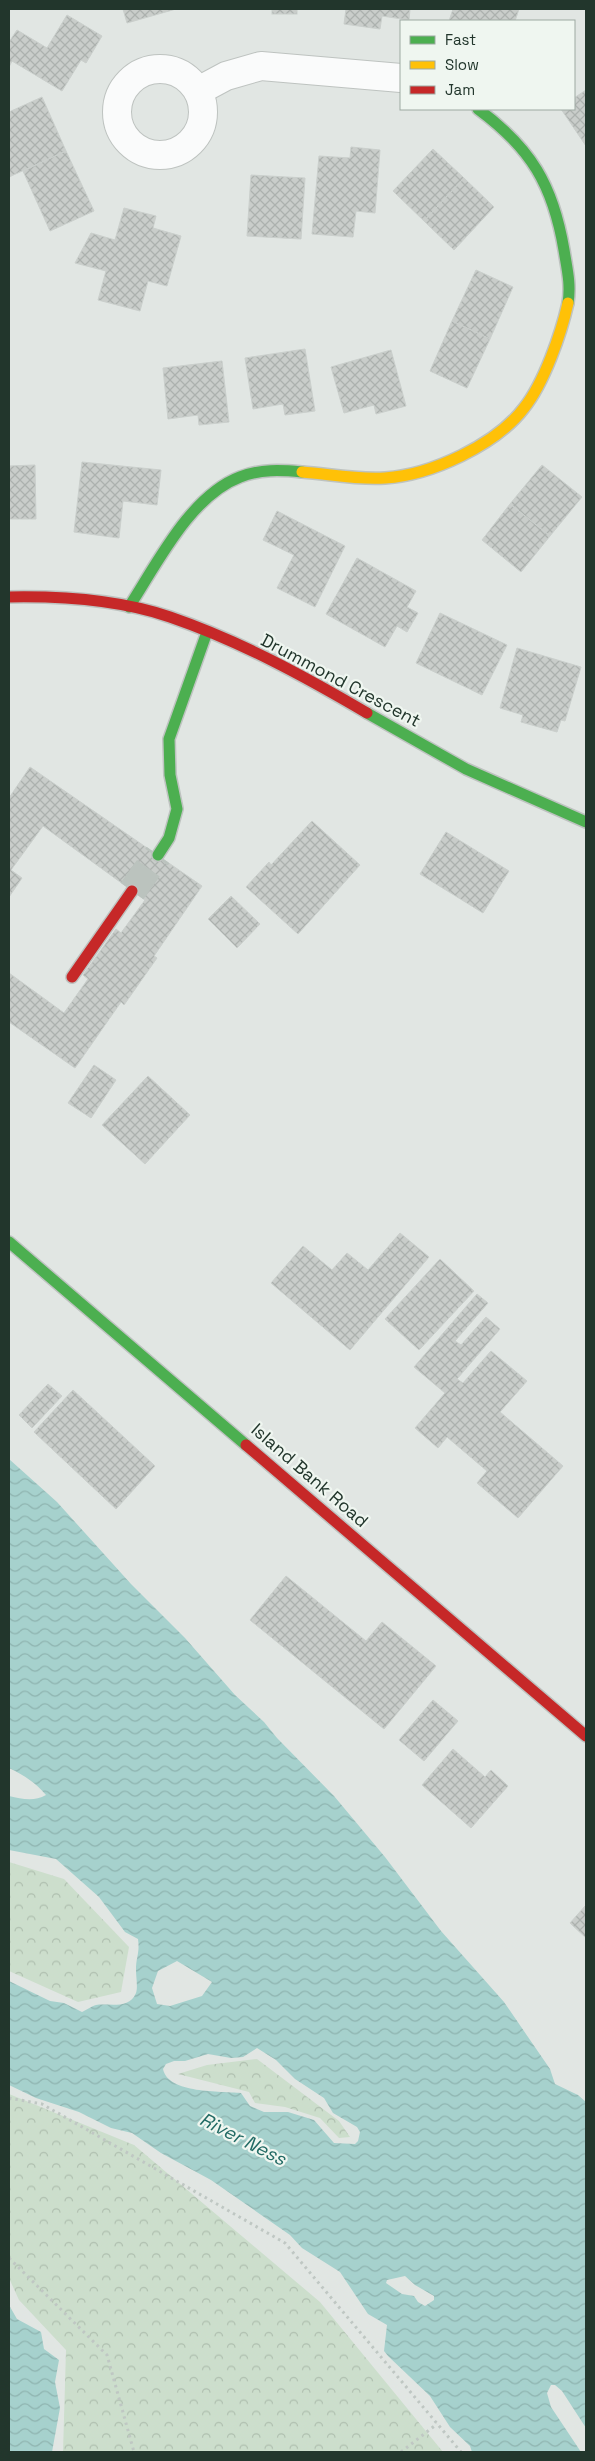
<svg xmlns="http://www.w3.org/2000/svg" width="595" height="2461" viewBox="0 0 595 2461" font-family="'Space Grotesk',sans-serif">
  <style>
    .forest { fill: url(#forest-crowns) }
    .water { fill: url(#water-waves); fill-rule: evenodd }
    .building { fill: url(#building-cross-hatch); stroke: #cacfcc }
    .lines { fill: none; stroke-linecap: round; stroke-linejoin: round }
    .secondary-tunnel { stroke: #bbc3be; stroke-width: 28; stroke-dasharray: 28 14; stroke-linecap: butt }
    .street-casing { stroke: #bec3c0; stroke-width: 30 }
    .fast-casing { stroke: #bec3c0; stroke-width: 14 }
    .slow-casing { stroke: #bec3c0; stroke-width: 14 }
    .jam-casing { stroke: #bec3c0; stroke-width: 14 }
    .path { stroke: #bfc7c3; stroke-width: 3; stroke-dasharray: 2.5 4; stroke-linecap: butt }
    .street { stroke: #fafbfb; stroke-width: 28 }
    .fast { stroke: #4caf50; stroke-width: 11 }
    .slow { stroke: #ffc107; stroke-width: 11 }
    .jam { stroke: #c62828; stroke-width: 11 }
    .labels { text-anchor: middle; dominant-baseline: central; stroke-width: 4.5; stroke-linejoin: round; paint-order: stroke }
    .street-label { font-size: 18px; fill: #22362c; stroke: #eff6f0 }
    .water-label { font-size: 19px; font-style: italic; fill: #236b65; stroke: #eff6f0 }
  </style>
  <defs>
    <pattern id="forest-crowns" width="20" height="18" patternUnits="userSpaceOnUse" patternTransform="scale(1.25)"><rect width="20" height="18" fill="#ccdecc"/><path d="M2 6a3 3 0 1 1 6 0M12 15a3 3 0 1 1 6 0" fill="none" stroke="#afbfaf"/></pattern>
    <pattern id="water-waves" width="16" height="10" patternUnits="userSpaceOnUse" patternTransform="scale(1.25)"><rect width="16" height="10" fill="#a6d1cd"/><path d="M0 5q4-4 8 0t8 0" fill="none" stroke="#8fb4b0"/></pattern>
    <pattern id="building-cross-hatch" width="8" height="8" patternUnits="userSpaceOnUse" patternTransform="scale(1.25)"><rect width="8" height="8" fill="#c9cdca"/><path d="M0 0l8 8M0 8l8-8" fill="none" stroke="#acb1ae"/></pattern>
  </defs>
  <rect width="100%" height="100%" fill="#e1e6e3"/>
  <g class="forest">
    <path d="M9,1862L64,1879L129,1947L121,1992L78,2002L9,1971Z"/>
    <path d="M257,2059L339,2121L350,2137L339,2138L320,2118L285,2107L255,2103L249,2092L178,2074L207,2065Z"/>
    <path d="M9,2094L134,2145L320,2302L443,2452H63L66,2350L19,2300L9,2278Z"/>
  </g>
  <g class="water">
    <path d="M9,1459L57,1502L131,1584L185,1638L235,1695L264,1722L277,1738L334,1796L385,1857L441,1931L504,2002L550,2069L555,2084L578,2095L586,2102V2428L562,2391L555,2385H551L547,2393L551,2407L581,2452H472L470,2446L450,2427L430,2396L388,2356L384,2351L387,2325L368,2314L340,2272L302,2248L290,2235L211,2180L161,2153L132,2133L111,2128L79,2112L36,2098L9,2085V1981L50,2001L64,2003L82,2012C86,2010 92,2006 96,2005C109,2003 129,2010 136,1993C138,1987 136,1977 136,1970C136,1957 140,1953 138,1939L125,1932L99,1897L56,1859L9,1850V1796C22,1799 34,1802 46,1795C36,1783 24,1775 9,1768ZM177,1961L212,1982L202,1996L170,2006L157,2004L152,1988L158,1971ZM257,2048L276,2060L295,2079L324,2098L333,2113L357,2127L360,2132L358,2141L355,2144L334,2143L314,2120L288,2112H264L250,2106L241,2093C221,2091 168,2094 163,2069L166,2064L174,2061H185L208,2054L231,2058L243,2057ZM405,2276L415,2285L434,2296V2300L425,2306L418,2302L414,2296L402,2294L386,2283L387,2280Z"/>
    <path d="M9,2305L17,2319L41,2332L44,2349L59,2360L55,2382L60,2408L52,2452H9Z"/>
  </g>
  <g class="building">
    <path d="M123,9H176L127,23Z"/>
    <rect x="272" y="9" width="25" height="5"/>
    <path d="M346,9H410L409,20L382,16L380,29L344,24Z"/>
    <path d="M453,9H519L515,21H449Z"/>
    <path d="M67,15L102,36L86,63L81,60L62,91L12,61L9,67V42L17,30L47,48Z"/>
    <path d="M586,90V146L561,109H574V98Z"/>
    <path d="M42,97L66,151L9,177V112Z"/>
    <path d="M351,147L380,150L375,213L356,211L353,237L312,234L319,156L350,158Z"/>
    <path d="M433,149L464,178L424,221L393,191Z"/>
    <path d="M66,151L94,211L50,231L23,171Z"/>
    <path d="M251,175L305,178L301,239L247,236Z"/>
    <path d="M464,178L494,207L454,250L424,221Z"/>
    <path d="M124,208L156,216L153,228L181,236L167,286L148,281L140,311L98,300L106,271L75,263L91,233L115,240Z"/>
    <path d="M476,270L513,287L490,339L452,321Z"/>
    <path d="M452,321L490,339L467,388L430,371Z"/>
    <path d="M305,349L315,411L285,415L283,404L253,409L245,358Z"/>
    <path d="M391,350L406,406L376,414L374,405L344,413L331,367Z"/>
    <path d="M222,361L229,422L199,425L198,415L168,419L163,368Z"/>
    <path d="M82,462L161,470L157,505L123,501L119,538L74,532Z"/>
    <path d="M35,465L36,519H9V466Z"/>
    <path d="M542,465L582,497L550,536L510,504Z"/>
    <path d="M510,504L550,536L521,572L482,540Z"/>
    <path d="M277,511L345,546L315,607L277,588L294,555L263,540Z"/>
    <path d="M357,558L416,591L407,607L418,613L407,632L397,626L385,647L326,614Z"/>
    <path d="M440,613L507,645L482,695L416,663Z"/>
    <path d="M517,648L581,667L565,721L561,720L557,732L521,722L523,715L500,708Z"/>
    <path d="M30,767L202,886L154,956L157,958L124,1005L121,1002L75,1068L9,1022V973L64,1013L88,979L83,975L116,929L121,933L145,900L43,826L11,870L22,878L9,897V798Z"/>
    <path d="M312,821L360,865L298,934L246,887L269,862L271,865Z"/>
    <path d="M446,832L509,871L483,913L420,874Z"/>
    <path d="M231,896L260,924L237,948L208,919Z"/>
    <path d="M94,1065L116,1080L91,1118L68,1103Z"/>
    <path d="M148,1076L190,1115L145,1164L102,1125Z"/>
    <path d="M400,1233L429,1257L350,1350L271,1283L303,1246L332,1270L347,1253L368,1270Z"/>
    <path d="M440,1259L474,1291L419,1350L385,1319Z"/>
    <path d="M477,1294L488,1303L455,1341L461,1345L486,1317L500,1329L457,1379L463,1383L491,1351L527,1381L500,1412L563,1466L518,1518L477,1483L487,1471L447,1437L438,1448L415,1428L445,1393L414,1367Z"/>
    <path d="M48,1384L62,1396L32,1428L19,1415Z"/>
    <path d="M73,1390L155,1466L116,1509L34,1432Z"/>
    <path d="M286,1576L366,1641L382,1622L436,1666L384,1729L250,1620Z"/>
    <path d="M433,1700L458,1721L424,1761L399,1740Z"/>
    <path d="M453,1749L485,1777L491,1770L508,1786L471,1828L422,1785Z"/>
    <path d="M586,1905V1938L570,1923Z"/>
  </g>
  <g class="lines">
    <path class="secondary-tunnel" d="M132,891L158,855"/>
    <g class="street-casing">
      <g id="street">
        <circle cx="160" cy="112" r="43"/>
        <path d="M198,91L226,76L261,66L401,78"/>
      </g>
    </g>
    <g class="fast-casing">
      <g id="fast">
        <path d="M478,109C531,148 553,185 564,250C567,269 571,284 568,303"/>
        <path d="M129,607C157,564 190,496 240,477C260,469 281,470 302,472"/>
        <path d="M367,713L466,769L586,822"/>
        <path d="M158,855L169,838L177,809L170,775L169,739L207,632"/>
        <path d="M9,1242L246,1445"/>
      </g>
    </g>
    <g class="slow-casing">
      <path id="slow" d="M302,472C329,474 357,480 385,478C431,475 496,445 524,408C544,383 561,334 568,303"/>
    </g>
    <g class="jam-casing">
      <g id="jam">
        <path d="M9,597C61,596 120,600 170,617C240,641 304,676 367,713"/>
        <path d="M72,977L132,891"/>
        <path d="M246,1445L586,1736"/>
      </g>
    </g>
    <g class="path">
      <path d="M9,2098L42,2104L285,2243L461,2452"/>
      <path d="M9,2258L107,2355L134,2452"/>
      <path d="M401,2452L437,2424"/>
    </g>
    <use href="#street" class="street"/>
    <use href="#fast" class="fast"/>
    <use href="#slow" class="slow"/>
    <use href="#jam" class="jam"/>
  </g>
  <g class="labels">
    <g class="street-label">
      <text transform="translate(341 680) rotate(28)">Drummond Crescent</text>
      <text transform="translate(310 1475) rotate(41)">Island Bank Road</text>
    </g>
    <g class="water-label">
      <text transform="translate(243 2139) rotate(27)">River Ness</text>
    </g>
  </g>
  <rect width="595" height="2461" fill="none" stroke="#22362c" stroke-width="20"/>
  <rect x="400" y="20" width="175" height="90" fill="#eff6f0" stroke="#9da9a2"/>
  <rect x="410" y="36" width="25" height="8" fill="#4caf50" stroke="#9da9a2"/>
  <text x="445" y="45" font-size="15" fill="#22362c">Fast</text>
  <rect x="410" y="61" width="25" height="8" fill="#ffc107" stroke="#9da9a2"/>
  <text x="445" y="70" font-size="15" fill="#22362c">Slow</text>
  <rect x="410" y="86" width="25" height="8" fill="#c62828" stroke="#9da9a2"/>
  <text x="445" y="95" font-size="15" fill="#22362c">Jam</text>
</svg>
